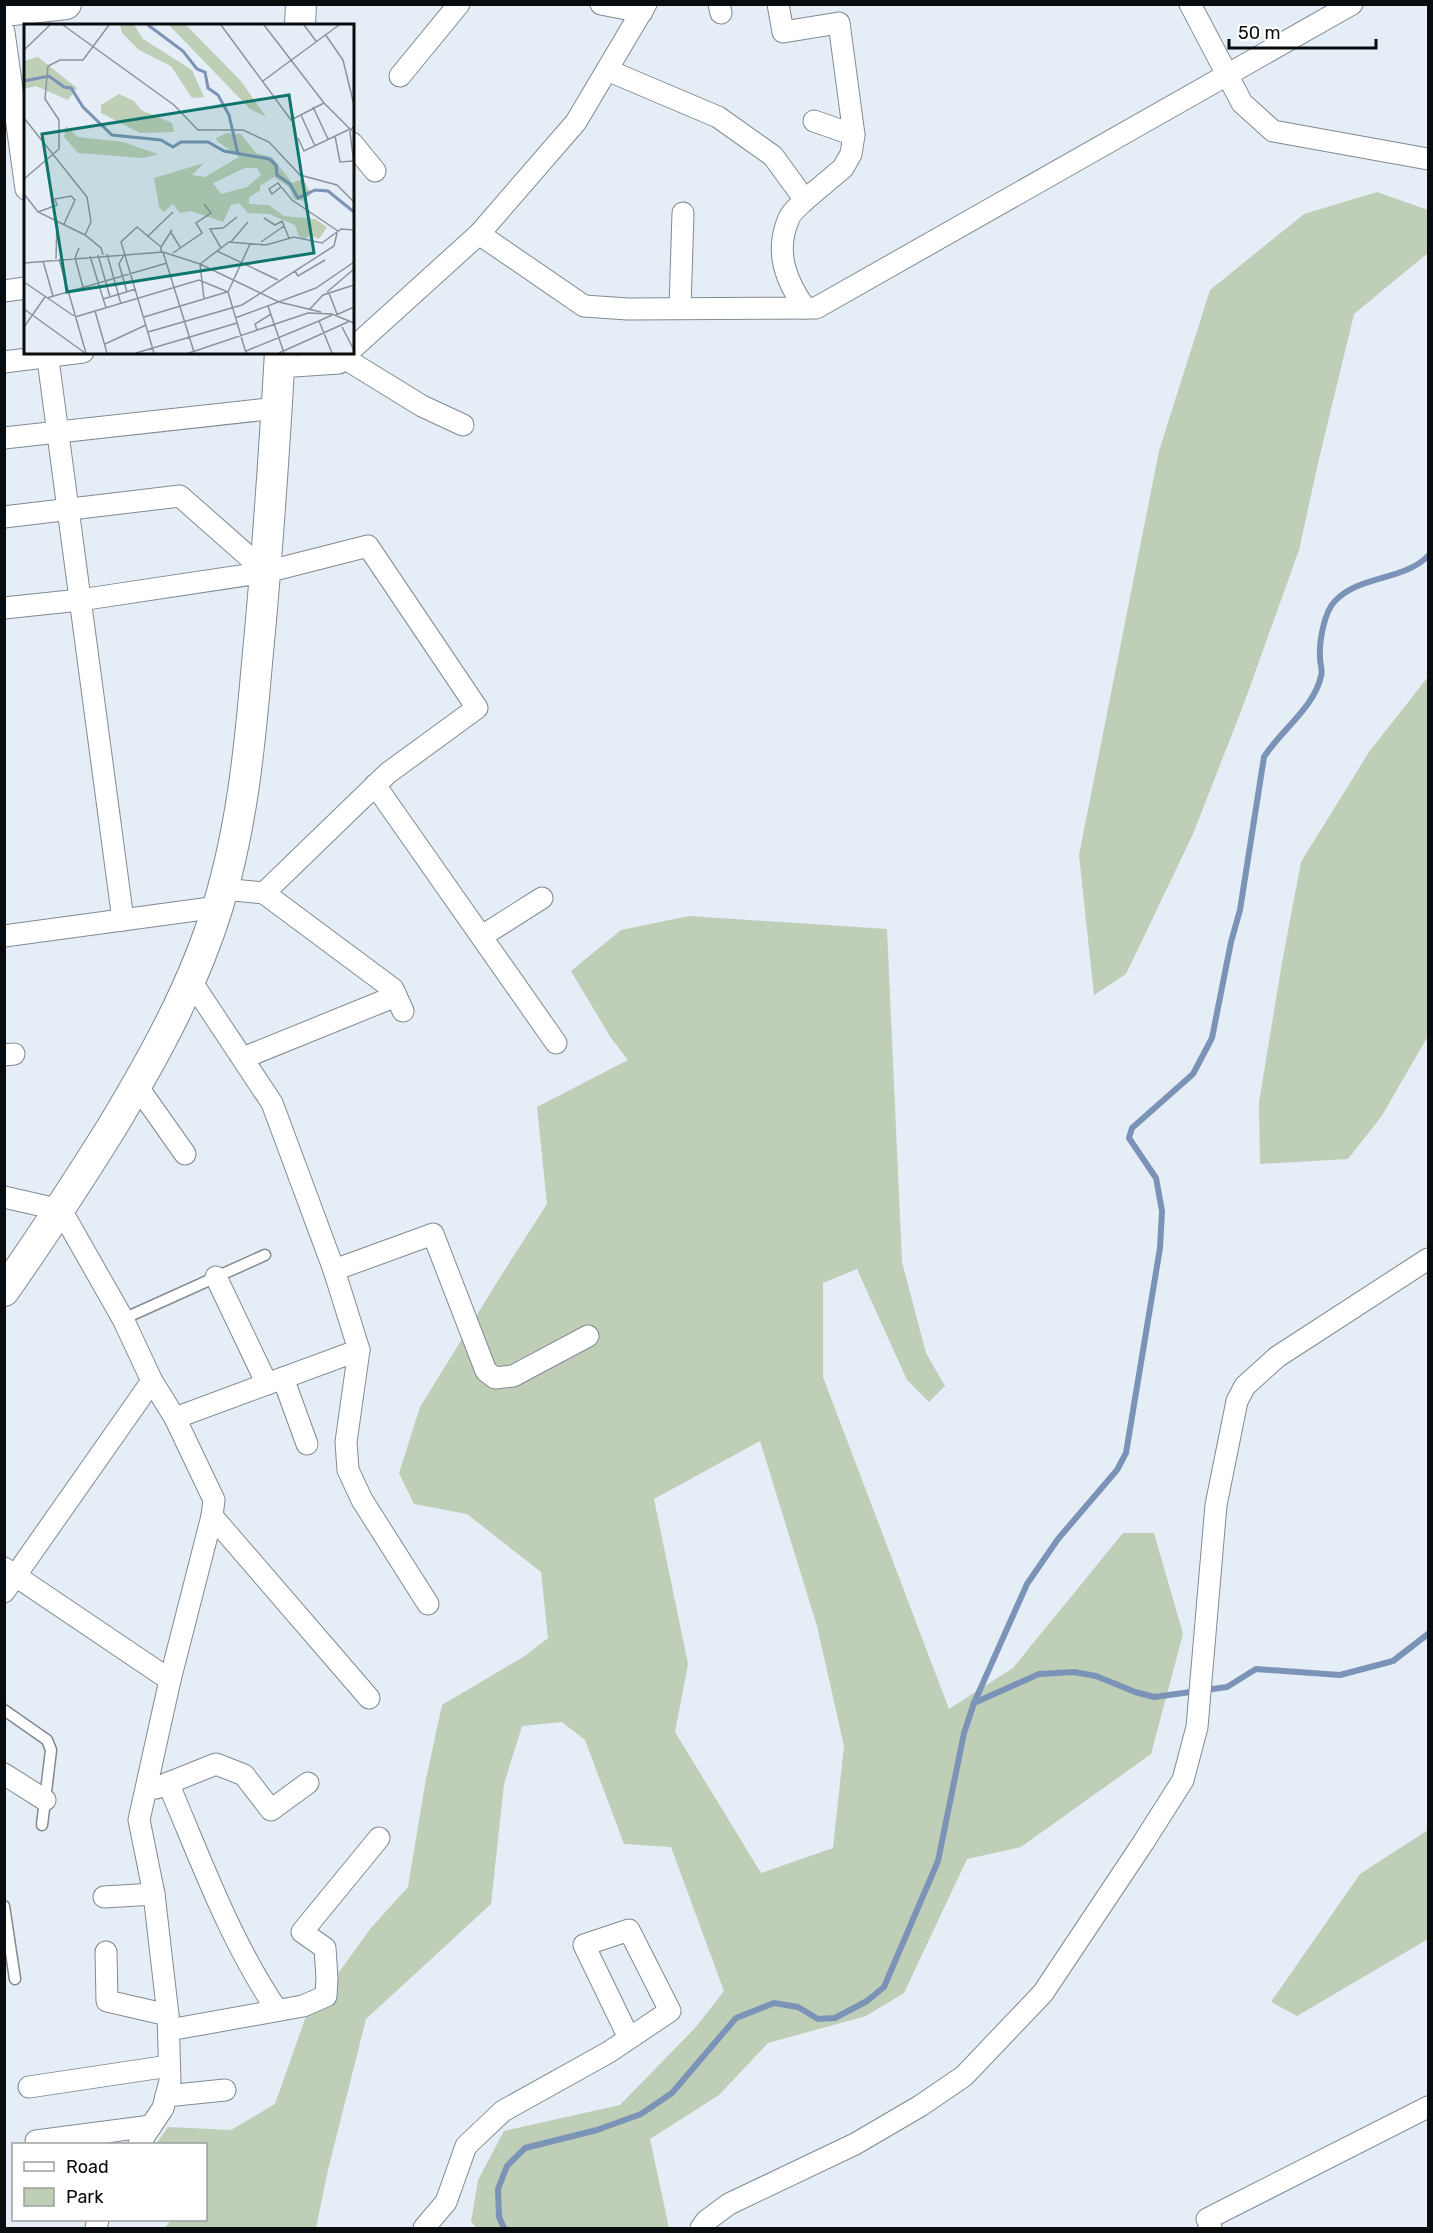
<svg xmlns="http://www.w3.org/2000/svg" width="1433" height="2233" viewBox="0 0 1433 2233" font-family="Rubik,sans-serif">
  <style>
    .green { fill: #beceb7; fill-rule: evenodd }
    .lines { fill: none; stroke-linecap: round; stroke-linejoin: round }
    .stream { stroke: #7b93b7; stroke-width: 6 }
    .lane-casing { stroke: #828a92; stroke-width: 13 }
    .street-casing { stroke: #828a92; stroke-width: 23 }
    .secondary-casing { stroke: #828a92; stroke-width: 32 }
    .lane { stroke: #fff; stroke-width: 10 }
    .street { stroke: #fff; stroke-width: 21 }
    .secondary { stroke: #fff; stroke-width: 30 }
    .inset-river { fill: none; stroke: #7b93b7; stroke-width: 3 }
    .inset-road { fill: none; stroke: #8d939a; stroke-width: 1.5 }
    .view { fill: #0f766e; fill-opacity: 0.15; stroke: #0f766e; stroke-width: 3 }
    .inset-edge { fill: none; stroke: #090c0f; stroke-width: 3 }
  </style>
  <rect width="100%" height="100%" fill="#e5edf6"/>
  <g class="green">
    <path d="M1377,192L1428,210V253L1354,314L1319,459L1299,550L1243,706L1193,834L1126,974L1094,995L1079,855L1159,451L1210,290L1304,214Z"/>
    <path d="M1428,677V1036L1381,1117L1348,1159L1260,1164L1259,1102L1282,963L1301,862L1369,752Z"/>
    <path d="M689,916L887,929L902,1262L926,1353L945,1386L929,1402L907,1380L857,1269L823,1283V1377L949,1709L1013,1668L1123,1533H1154L1183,1634L1151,1754L1021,1847L967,1859L904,1993L866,2016L768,2043L719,2095L650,2139L669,2228H477L471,2222L478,2180L504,2131L620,2105L696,2027L724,1991L671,1847L624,1844L585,1740L562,1722L522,1726L504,1784L491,1904L366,2019L328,2170L316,2228H165L170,2221L169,2220H206V2144H156L168,2127L231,2130L275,2104L305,2019L371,1928L408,1887L426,1779L442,1705L525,1656L548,1638L541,1572L467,1514L414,1504L399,1473L420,1407L504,1271L547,1204L537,1107L628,1060L611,1038L571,971L621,930ZM760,1441L817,1626L844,1746L833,1848L761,1873L675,1732L688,1664L654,1499Z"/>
    <path d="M1428,1830V1939L1297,2016L1271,2002L1360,1874Z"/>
  </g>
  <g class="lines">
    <g class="stream">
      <path d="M974,1703L1039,1674L1074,1672L1096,1676L1135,1692L1154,1697L1227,1687L1256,1669L1340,1675L1393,1661L1428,1634"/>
      <path d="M504,2228L499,2217L498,2189L507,2166L525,2148L597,2130L641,2114L672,2093L736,2018L774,2003L798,2007L818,2019L835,2018L867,2001L884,1987L938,1861L964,1733L974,1703L1027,1584L1058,1539L1117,1470L1126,1453L1160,1248L1162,1211L1156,1178L1129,1138L1132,1128L1193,1074L1212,1038L1231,942L1240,910L1264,757C1281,730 1314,708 1321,676C1323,670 1320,664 1320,658C1319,642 1324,612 1335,601C1360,575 1403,581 1428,556"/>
    </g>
    <g class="lane-casing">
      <g id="lane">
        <path d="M123,1319L265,1255"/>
        <path d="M4,1710L47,1740L51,1750L42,1825"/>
        <path d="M4,1906L15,1979"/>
      </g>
    </g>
    <g class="street-casing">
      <g id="street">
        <path d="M601,4L642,12"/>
        <path d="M719,4L721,13"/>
        <path d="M1190,4L1242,103L1273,131L1428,159"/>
        <path d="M4,32L26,189"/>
        <path d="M607,70L718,117L773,156L805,200L843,168L851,154L854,135L839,23L783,32L778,4"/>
        <path d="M400,76L459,4"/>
        <path d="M814,121L854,135"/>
        <path d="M352,143L375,171"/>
        <path d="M805,200C799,206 792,211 789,218C774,252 786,281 805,308"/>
        <path d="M479,234L584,306L628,309L816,308L1352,4"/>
        <path d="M4,291L26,288"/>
        <path d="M680,308L683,213"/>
        <path d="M352,349L479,234L576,122L646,4"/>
        <path d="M47,352L123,920"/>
        <path d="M344,358L422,406L463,425"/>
        <path d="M4,362L83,352"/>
        <path d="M279,367L339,363L349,352"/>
        <path d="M4,438L277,408"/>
        <path d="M4,517L180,496L266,572"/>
        <path d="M4,608L80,600L266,572L368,546L477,708L388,773L264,893L223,889"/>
        <path d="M375,785L556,1043"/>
        <path d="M264,893L393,989L403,1011"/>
        <path d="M4,936L218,907"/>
        <path d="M482,936L542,898"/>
        <path d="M191,981L272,1103L334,1270L433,1234L486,1371L495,1378L513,1376L588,1336"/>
        <path d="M4,1055L14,1054"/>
        <path d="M243,1058L396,996"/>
        <path d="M137,1086L185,1154"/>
        <path d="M4,1197L61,1210L123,1319L152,1381L175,1418L214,1500L212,1516L170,1680L139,1820L154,1894L168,2015L170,2081L163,2108L139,2144"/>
        <path d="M334,1270L359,1350"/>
        <path d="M216,1277L267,1384"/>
        <path d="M283,1378L307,1444"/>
        <path d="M175,1418L359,1350L346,1442L348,1470L362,1500L428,1604"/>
        <path d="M212,1516L369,1698"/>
        <path d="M4,1568L170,1680"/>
        <path d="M4,1592L152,1381"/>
        <path d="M4,1774L45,1800"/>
        <path d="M168,1783C201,1860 230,1941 277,2010"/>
        <path d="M156,1788L216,1764L244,1775L271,1810L308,1783"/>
        <path d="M104,1897L154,1894"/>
        <path d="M106,1952L107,2001L168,2015"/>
        <path d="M169,2030L303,2006L326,1996L327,1978L325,1948L302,1932L379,1838"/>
        <path d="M29,2087L169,2066"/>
        <path d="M166,2096L225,2090"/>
        <path d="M36,2141L151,2126"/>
        <path d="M96,2228L98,2220"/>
        <path d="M424,2228L446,2202L466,2146L503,2111L609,2052L670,2011L629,1930L584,1945L629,2038"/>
        <path d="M701,2228L706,2221L729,2204L855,2144L920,2106L964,2076L1043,1993L1143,1843L1183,1780L1197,1727L1216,1505L1237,1401L1245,1386L1277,1357L1428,1259"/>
        <path d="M1211,2228L1207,2219L1428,2107"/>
      </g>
    </g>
    <g class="secondary-casing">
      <g id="secondary">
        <path d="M4,11L66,4"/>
        <path d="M300,26L301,4"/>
        <path d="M4,1291C42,1237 77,1183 112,1127C154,1057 194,985 218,906C242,827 250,745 257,663C267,560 274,456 280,352"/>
      </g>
    </g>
    <use href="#lane" class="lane"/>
    <use href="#street" class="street"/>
    <use href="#secondary" class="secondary"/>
  </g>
  <g transform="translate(24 24)">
    <rect width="330" height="330" fill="#e5edf6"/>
    <path d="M96,1H110L119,15L168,46L180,73L168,74L147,42L115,26L98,9ZM145,1H162L217,57L242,93L226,85ZM14,33L53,64L44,76L12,62L0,65V37ZM95,70L110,77L117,86L148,99L150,108L116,109L77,89V81ZM42,102L54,113L99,118L134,130L119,134L54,129L40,113ZM203,109L217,110L232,129L248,133L268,159L279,155L287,170L280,177L270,175L265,163L250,153L236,162V167L225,173V180L245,181L260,192L291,195L303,203L295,215L286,211L281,215L275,212L271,201L245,190L224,189L215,179L207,181L199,198L167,187L156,189L149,180L140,188L135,183L130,154L180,139L168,151L181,153L215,133L193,117L192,114ZM221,144H233L237,151L223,163L197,170L189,159Z" fill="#beceb7" fill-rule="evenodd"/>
    <path class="inset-river" d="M124,1L159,27L173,45L181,48L184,64L194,71L205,91L214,130M0,57L25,52L40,63L47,64L59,83L88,111L137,116L149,123L157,118H184L200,127L245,135L252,141L253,151L266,160L274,174L291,166L304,167L330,188"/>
    <path class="inset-road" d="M39,1L150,81L174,106H219L245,118L276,151L313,161L330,178M197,1L267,96L300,79M240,1L300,79L327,106M280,1L292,17M301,10L319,36L330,81M0,26L26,1M239,57L315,1M289,83L304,115M277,91L291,122M0,94L63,173L67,198L61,211M330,101L326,108L330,141M311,112L316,138L329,137M274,114L280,127L326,105M0,155L35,125V96L21,75L24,42L36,36H59L85,1M257,163L248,170L245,165L254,159L257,163L259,165L268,176L314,207M0,170L14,188L61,211L77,224L79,231M14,188L33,181L31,175L47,172L51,176L40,200M240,194L251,201L258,197L265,214M146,207L156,223M0,208V239M123,213L149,188M207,218L224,198M237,218L260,202M137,223L148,206M55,224L51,234L59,263M197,224L186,205L199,204L213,193M193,227L254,256M139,228L170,328M101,229L95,240L103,268M149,229L178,209L172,199L187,189L180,180M83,230L97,280M74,231L86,273M66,232L82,284M32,235L33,197M35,235L62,329M19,237L29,272M0,239L139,228L176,240L255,278L297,288M271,247L274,252L301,236M0,258L50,292M303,268L330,245M305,269L313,290M23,274L143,239M79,275L112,265M180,275L176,240L205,218L242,221L270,213L298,219L317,205L330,206M244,282L260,329M0,285L61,329M285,286L299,271L330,261M71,287L83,329M308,291L295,297L308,329M312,291L330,283M51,293L175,256L204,268M120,293L203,268M211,294L292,264L330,238M0,303L21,273M318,303L330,326M233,306L231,300L247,290M124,308L218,281L310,222L313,209M81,320L122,301M222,327L295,297M112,329L213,299M130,329L97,218L113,203L137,223V228M165,329L284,289L308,290L330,299M222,329L204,268L226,220M255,329L326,297"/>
    <path class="view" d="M265,71L290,229L43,268L18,110Z"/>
    <rect width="330" height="330" class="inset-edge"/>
  </g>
  <rect width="1433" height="2233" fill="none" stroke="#090c0f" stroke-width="12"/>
  <rect x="12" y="2143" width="195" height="78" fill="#ffffff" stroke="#9d9e9f" stroke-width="1.5"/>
  <rect x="24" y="2162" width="30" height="9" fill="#ffffff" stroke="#9d9e9f" stroke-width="1.5"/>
  <text x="66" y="2173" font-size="18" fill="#090c0f">Road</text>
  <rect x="24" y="2188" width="30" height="18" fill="#beceb7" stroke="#9d9e9f" stroke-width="1.5"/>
  <text x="66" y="2203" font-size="18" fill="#090c0f">Park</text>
  <path d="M1229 39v9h147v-9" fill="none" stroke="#090c0f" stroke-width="3"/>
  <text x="1238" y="39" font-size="18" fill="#090c0f" stroke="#ffffff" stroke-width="4.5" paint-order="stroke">50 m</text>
</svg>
